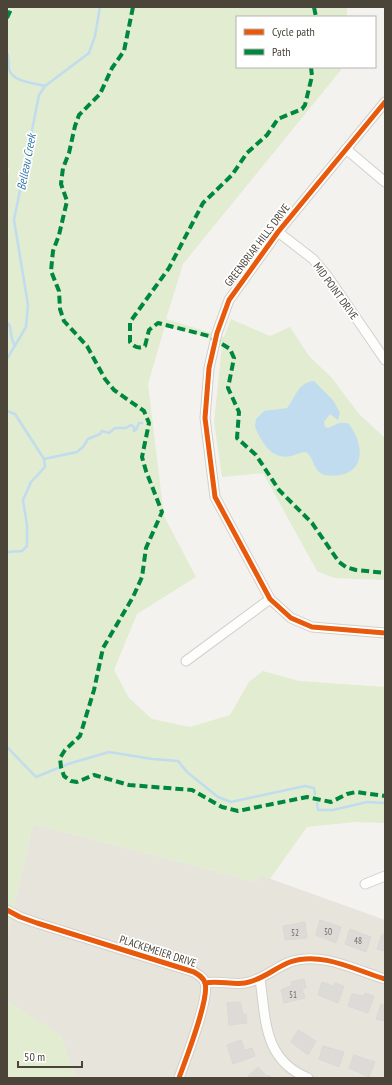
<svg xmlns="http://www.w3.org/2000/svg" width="392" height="1085" viewBox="0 0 392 1085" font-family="'PT Sans Narrow',sans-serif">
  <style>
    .residential { fill: #e7e4dc }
    .green { fill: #e1ecd0 }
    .water { fill: #c1dcef }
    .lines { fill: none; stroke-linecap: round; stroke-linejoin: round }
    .stream { stroke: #c1dcef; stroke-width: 2.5 }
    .building { fill: #dddbd7; stroke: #dcd9d4 }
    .street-casing { stroke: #d2d0cb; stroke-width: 11 }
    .street { stroke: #fdfdfc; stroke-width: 9 }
    .quiet { stroke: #00873e; stroke-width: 4; stroke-dasharray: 8 4; stroke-linecap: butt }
    .cycleway-casing { stroke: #fff; stroke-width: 8 }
    .cycleway { stroke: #e8590c; stroke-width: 5 }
    .labels { text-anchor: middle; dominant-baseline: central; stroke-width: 3.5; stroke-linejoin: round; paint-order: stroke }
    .number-label { font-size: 9px; fill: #706a61 }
    .street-label { font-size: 11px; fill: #4a4439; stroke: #fff }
    .water-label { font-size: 12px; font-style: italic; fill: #3279ad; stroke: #fff }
  </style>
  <rect width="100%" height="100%" fill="#f4f2ee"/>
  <path class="residential" d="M33,824L257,882L260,875L385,920V1078H76L60,1035L7,1001V937Z"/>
  <g class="green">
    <path d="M7,7H347V17H237V67H342L341,70L183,264L166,319L224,337L231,319L270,336L290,327L309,356L332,378L359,414L385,438V580L334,578L317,571L263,473L222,477L214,422L222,345L206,337L165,326L148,384L164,516L196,577L137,614L114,670L129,698L152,719L190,727L230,715L249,682L263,671L299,681L385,687V823L355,822L307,827L270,879L260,875L257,882L33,824L7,937V181L9,169L7,168Z"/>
    <path d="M7,1001L60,1035L76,1078H7Z"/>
  </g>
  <path class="water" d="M314,381L333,400L340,413L338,420L330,414L324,422L325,427L328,428L339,423H348C362,440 368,470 340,475C335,476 327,476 322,474C313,470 314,457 306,452C300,452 296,455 291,456C272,461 261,441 255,427L256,419L264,411L287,408C296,397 298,382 314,381Z"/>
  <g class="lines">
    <g class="stream">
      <path d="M7,53C10,59 8,64 9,69C12,82 34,83 45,86"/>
      <path d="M9,324C12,331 10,337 14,344"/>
      <path d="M7,359L26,327L28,305L14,220L39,95L45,86L89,53L95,36L100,7"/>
      <path d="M7,411L15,414L44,459L45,467L31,482L23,500L27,525V546L22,551L7,552"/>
      <path d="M44,459L77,452L83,447L88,439L100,434L102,431L109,433L115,428H126L131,425L134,427V431L136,430L139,423H142"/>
      <path d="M7,747L36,777L68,764L109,752L152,759L178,761L187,772L218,797L231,802L305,786L314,788L315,794"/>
      <path d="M317,803L318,810H333L367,802L385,803"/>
    </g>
  </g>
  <g class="building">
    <path d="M320,920L341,927L336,943L316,935Z"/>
    <path d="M305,922L307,938L285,940L283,926Z"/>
    <path d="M350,929L371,937L366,952L345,944Z"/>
    <path d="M382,934L385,935V951L377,949Z"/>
    <path d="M304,979L306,988H302L305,998L284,1003L281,990L292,985L291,982Z"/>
    <path d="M322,982L334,986L335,983L344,986L338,1003L318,995Z"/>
    <path d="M365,993L374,996L368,1013L348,1006L352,994L364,996Z"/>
    <path d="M240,1002L243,1014H246L247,1023L229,1025L227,1003Z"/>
    <path d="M381,1004L385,1005V1021L376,1019Z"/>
    <path d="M298,1030L316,1041L308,1055L291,1042Z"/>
    <path d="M241,1040L245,1050L252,1048L255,1056L233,1064L227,1045Z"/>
    <path d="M323,1046L344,1052L339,1067L319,1059Z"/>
    <path d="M354,1055L375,1062L369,1077L349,1068Z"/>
    <path d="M258,1067L267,1076L269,1075L271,1078H250L248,1076Z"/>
  </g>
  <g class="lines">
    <g class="street-casing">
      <g id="street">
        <path d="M385,102L278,232L229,300L217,333L209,368L205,418L215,497L270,599L291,618L312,627L385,633"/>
        <path d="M346,149L385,182"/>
        <path d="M278,232L313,259L328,277L385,360"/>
        <path d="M186,661L270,599"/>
        <path d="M365,884L385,876"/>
        <path d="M7,910L20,917L37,923L194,972C199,975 204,978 205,983C210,998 185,1061 179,1078"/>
        <path d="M260,979C266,1019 263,1060 308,1078"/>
        <path d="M205,983C218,980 232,985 245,983C263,980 274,968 290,962C321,951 355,970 385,979"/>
      </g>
    </g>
    <use href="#street" class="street"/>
    <g class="quiet">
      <path d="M133,7L124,51L112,68L100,94L79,115L75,126L69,153L63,168L61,184L67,201L59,235L53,251L51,271L59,291L60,309L64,321L87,346L105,379L114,390L144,411L149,423L142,457L146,471L162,512L146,548L142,577L133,597L103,648L94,690L80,736L65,750L60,758L61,767L64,776L71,781L77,782L94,775L129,785L192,790L222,807L238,811L307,797L331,802L347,794L356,792L385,796"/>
      <path d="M314,7L316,17"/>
      <path d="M7,18L12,7"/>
      <path d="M311,67L312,76L305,105L302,109L278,119L267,135L247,153L232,175L203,203L169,268L130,322V342C134,347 138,349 145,346L149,330L158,323L209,336L230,349L234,358L228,388L239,412L237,438L256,455L279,490L312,523L339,562L346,567L356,570L385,573"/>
    </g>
    <g class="cycleway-casing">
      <g id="cycleway">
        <path d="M385,102L278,232L229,300L217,333L209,368L205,418L215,497L270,599L291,618L312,627L385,633"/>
        <path d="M7,910L20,917L37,923L194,972C199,975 204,978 205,983C210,998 185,1061 179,1078"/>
        <path d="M205,983C218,980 232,985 245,983C263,980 274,968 290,962C321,951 355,970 385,979"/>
      </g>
    </g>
    <use href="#cycleway" class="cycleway"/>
  </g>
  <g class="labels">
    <g class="number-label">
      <text x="328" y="931">50</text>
      <text x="295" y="932">52</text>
      <text x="358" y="940">48</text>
      <text x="293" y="994">51</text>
    </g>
    <g class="street-label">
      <text transform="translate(257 245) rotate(-53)">GREENBRIAR HILLS DRIVE</text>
      <text transform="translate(336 291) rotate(54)">MID POINT DRIVE</text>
      <text transform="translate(158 951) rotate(18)">PLACKEMEIER DRIVE</text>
    </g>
    <g class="water-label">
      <text transform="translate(26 162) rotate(-79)">Belleau Creek</text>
    </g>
  </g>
  <rect width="392" height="1085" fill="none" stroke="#4a4439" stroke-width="16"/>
  <rect x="236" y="16" width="140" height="52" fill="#ffffff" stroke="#b7b4b0"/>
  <rect x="244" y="29" width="20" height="6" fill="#e8590c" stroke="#b7b4b0"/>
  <text x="272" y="36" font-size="12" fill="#4a4439">Cycle path</text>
  <rect x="244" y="49" width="20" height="6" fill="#00873e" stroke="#b7b4b0"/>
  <text x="272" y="56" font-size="12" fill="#4a4439">Path</text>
  <path d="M18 1061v6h64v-6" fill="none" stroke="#4a4439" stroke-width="2"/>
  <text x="24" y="1061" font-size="12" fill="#4a4439" stroke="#ffffff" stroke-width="3" paint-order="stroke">50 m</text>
</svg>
